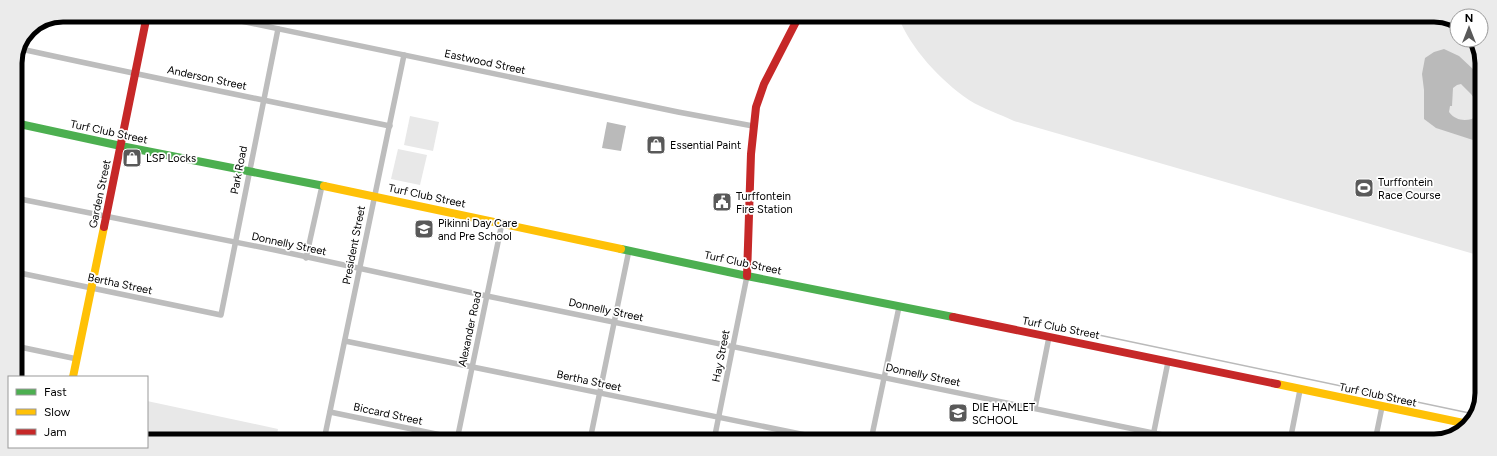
<svg xmlns="http://www.w3.org/2000/svg" width="1497" height="456" viewBox="0 0 1497 456" font-family="Figtree,sans-serif">
  <style>
    .green { fill: #e8e8e8 }
    .water { fill: #bababa; fill-rule: evenodd }
    .lines { fill: none; stroke-linecap: round; stroke-linejoin: round }
    .stream { stroke: #bababa; stroke-width: 1.5 }
    .street { stroke: #bdbdbd; stroke-width: 5.5 }
    .fast { stroke: #4caf50; stroke-width: 8 }
    .slow { stroke: #ffc107; stroke-width: 8 }
    .jam { stroke: #c62828; stroke-width: 8 }
    .labels { text-anchor: middle; dominant-baseline: central; stroke-width: 3.5; stroke-linejoin: round; paint-order: stroke }
    .street-label { font-size: 11px; fill: #000; stroke: #fff }
    .poi-label { font-size: 11px; fill: #000; stroke: #fff; text-anchor: start }
    .rim { fill: none; stroke: #000; stroke-width: 5 }
  </style>
  <rect width="100%" height="100%" fill="#fff"/>
  <g class="green">
    <path d="M898,16L1446,17L1457,24V40H1474L1482,60L1481,256L1014,121C1000,114 983,109 969,100C941,81 910,48 898,16Z"/>
    <path d="M410,116L439,122L433,151L404,145Z"/>
    <path d="M398,149L427,155L420,185L391,179Z"/>
    <path d="M147,401L278,429L276,440L147,439Z"/>
  </g>
  <g class="water">
    <path d="M1444,49L1459,56L1474,70L1482,75L1481,145L1473,140L1436,128L1424,119V90L1422,74L1425,58L1434,52ZM1461,84L1471,94L1480,106L1479,112L1472,119C1463,121 1455,120 1449,112L1450,106H1452L1453,88L1457,85Z"/>
    <path d="M607,122L626,126L621,151L602,148Z"/>
  </g>
  <g class="lines">
    <path class="stream" d="M1094,334L1474,414"/>
    <g class="street">
      <path d="M212,15L678,112L753,126"/>
      <path d="M21,49C144,76 267,101 390,126"/>
      <path d="M15,198L275,250L487,296L1192,441"/>
      <path d="M306,258L322,186"/>
      <path d="M15,272L221,315L278,29"/>
      <path d="M345,341L830,440"/>
      <path d="M15,346L77,359"/>
      <path d="M1035,408L1049,337"/>
      <path d="M330,412L465,440"/>
      <path d="M324,440L404,55"/>
      <path d="M457,440L502,223"/>
      <path d="M590,440L629,250"/>
      <path d="M714,440L747,276"/>
      <path d="M871,440L899,307"/>
      <path d="M1152,441L1168,362"/>
      <path d="M1290,441L1300,390"/>
      <path d="M1375,441L1382,407"/>
    </g>
    <g class="fast">
      <path d="M15,123L121,146L324,186"/>
      <path d="M621,249L747,276L953,317"/>
    </g>
    <g class="slow">
      <path d="M324,186L621,249"/>
      <path d="M73,377L104,227"/>
      <path d="M1277,384L1468,424"/>
    </g>
    <g class="jam">
      <path d="M104,227L147,15"/>
      <path d="M747,276L751,154L756,107L764,84L799,16"/>
      <path d="M953,317L1277,384"/>
    </g>
  </g>
  <defs>
    <g id="shop-square" transform="scale(1)"><rect x="-9" y="-9" width="18" height="18" rx="4" fill="#595959" stroke="#fff"/><path d="M-5-2.5h2.3a2.7 3.5 0 0 1 5.4 0H5L5.5 6h-11ZM-1.5-2.5h3a1.5 2.3 0 0 0-3 0Z" fill="#fff"/></g>
    <g id="stadium-square" transform="scale(1)"><rect x="-9" y="-9" width="18" height="18" rx="4" fill="#595959" stroke="#fff"/><path d="M0-5a6.5 5 0 1 0 0 10a6.5 5 0 1 0 0-10ZM-3.5-1.8h7v3.6h-7Z" fill="#fff"/></g>
    <g id="civic-square" transform="scale(1)"><rect x="-9" y="-9" width="18" height="18" rx="4" fill="#595959" stroke="#fff"/><path d="M-.6-6.5H3V-4.5H.6V-3L4-1V1h2V6H-6V1h2V-1L-.6-3ZM-1.2 2.5V6h2.4V2.5Z" fill="#fff"/></g>
    <g id="school-square" transform="scale(1)"><rect x="-9" y="-9" width="18" height="18" rx="4" fill="#595959" stroke="#fff"/><path d="M0-5L7-2L0 1L-7-2ZM-4 1L0 2.5L4 1V4Q0 6-4 4Z" fill="#fff"/></g>
  </defs>
  <g fill-rule="evenodd">
    <use href="#shop-square" x="656" y="145"/>
    <use href="#shop-square" x="132" y="158"/>
    <use href="#stadium-square" x="1364" y="188"/>
    <use href="#civic-square" x="722" y="202"/>
    <use href="#school-square" x="424" y="229"/>
    <use href="#school-square" x="958" y="413"/>
  </g>
  <g class="labels">
    <g class="street-label">
      <text transform="translate(485 62) rotate(12)">Eastwood Street</text>
      <text transform="translate(207 78) rotate(12)">Anderson Street</text>
      <text transform="translate(109 132) rotate(12)">Turf Club Street</text>
      <text transform="translate(239 170) rotate(-79)">Park Road</text>
      <text transform="translate(100 194) rotate(-78)">Garden Street</text>
      <text transform="translate(427 196) rotate(12)">Turf Club Street</text>
      <text transform="translate(289 244) rotate(12)">Donnelly Street</text>
      <text transform="translate(354 245) rotate(-79)">President Street</text>
      <text transform="translate(743 263) rotate(12)">Turf Club Street</text>
      <text transform="translate(120 284) rotate(12)">Bertha Street</text>
      <text transform="translate(606 310) rotate(12)">Donnelly Street</text>
      <text transform="translate(1061 328) rotate(11)">Turf Club Street</text>
      <text transform="translate(470 329) rotate(-78)">Alexander Road</text>
      <text transform="translate(721 356) rotate(-79)">Hay Street</text>
      <text transform="translate(923 375) rotate(12)">Donnelly Street</text>
      <text transform="translate(589 381) rotate(12)">Bertha Street</text>
      <text transform="translate(1378 395) rotate(12)">Turf Club Street</text>
      <text transform="translate(388 414) rotate(12)">Biccard Street</text>
    </g>
    <g class="poi-label">
      <text x="670" y="145">Essential Paint</text>
      <text x="146" y="158">LSP Locks</text>
      <text x="1378" y="182">Turffontein<tspan x="1378" dy="13">Race Course</tspan></text>
      <text x="736" y="196">Turffontein<tspan x="736" dy="13">Fire Station</tspan></text>
      <text x="438" y="223">Pikinni Day Care<tspan x="438" dy="13">and Pre School</tspan></text>
      <text x="972" y="407">DIE HAMLET<tspan x="972" dy="13">SCHOOL</tspan></text>
    </g>
  </g>
  <path d="M0 0H1497V456H0ZM63 22H1434A41 41 0 0 1 1475 63V393A41 41 0 0 1 1434 434H63A41 41 0 0 1 22 393V63A41 41 0 0 1 63 22Z" fill="#ebebeb" fill-rule="evenodd"/>
  <path class="rim" d="M63 22H1434A41 41 0 0 1 1475 63V393A41 41 0 0 1 1434 434H63A41 41 0 0 1 22 393V63A41 41 0 0 1 63 22Z"/>
  <rect x="8" y="376" width="140" height="72" fill="#ffffff" stroke="#999999"/>
  <rect x="16" y="389" width="20" height="6" fill="#4caf50" stroke="#999999"/>
  <text x="44" y="396" font-size="12" fill="#000000">Fast</text>
  <rect x="16" y="409" width="20" height="6" fill="#ffc107" stroke="#999999"/>
  <text x="44" y="416" font-size="12" fill="#000000">Slow</text>
  <rect x="16" y="429" width="20" height="6" fill="#c62828" stroke="#999999"/>
  <text x="44" y="436" font-size="12" fill="#000000">Jam</text>
  <g transform="translate(1469 28)"><circle r="19" fill="#ffffff" stroke="#999999"/>
  <path d="M0-3L7 15L0 10L-7 15Z" fill="#595959"/>
  <text y="-6" font-size="11" font-weight="bold" text-anchor="middle" fill="#000000">N</text>
  </g>
</svg>
